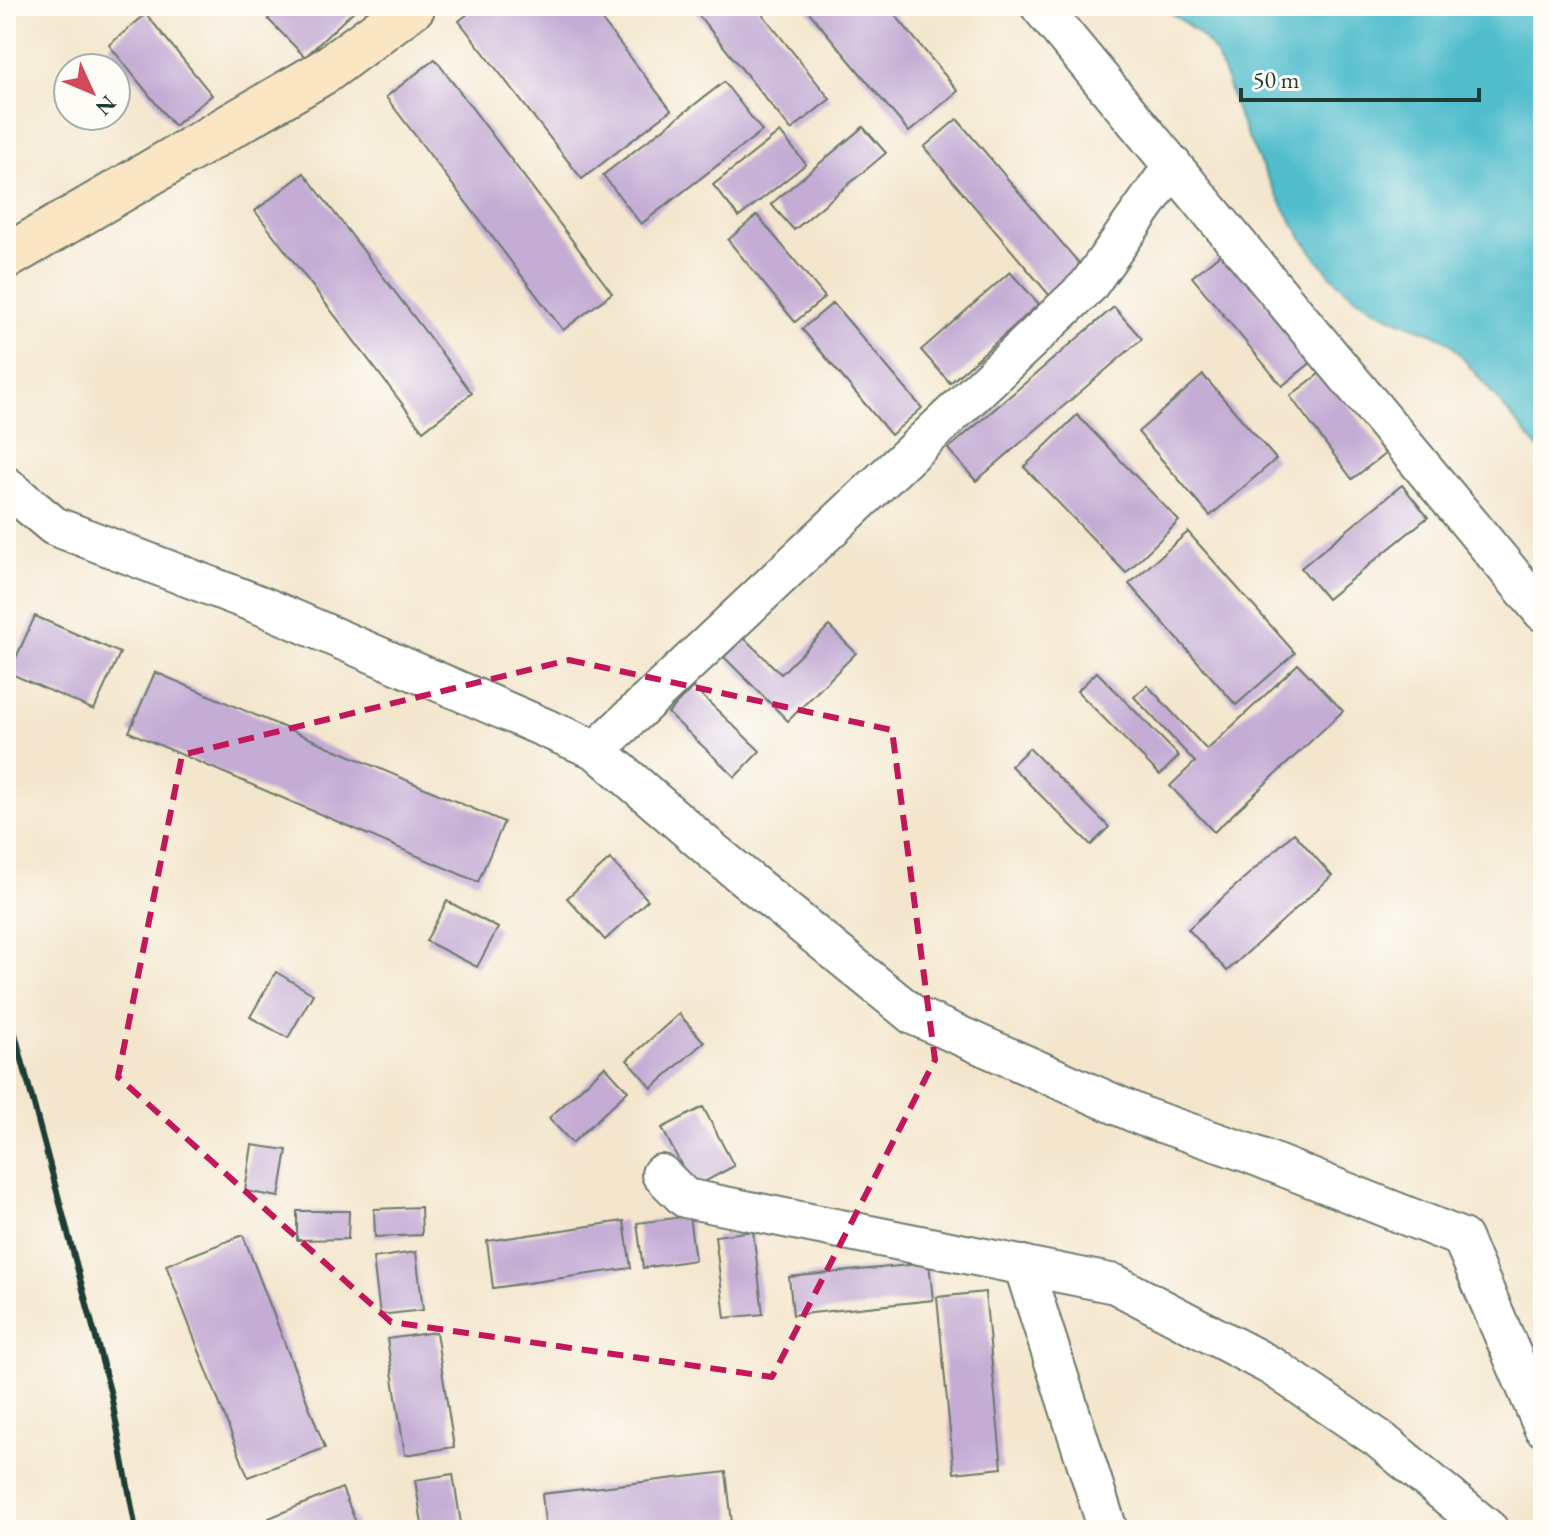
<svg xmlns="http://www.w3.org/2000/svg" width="1549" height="1536" viewBox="0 0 1549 1536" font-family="'EB Garamond',serif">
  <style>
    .water { fill: #51bdcc; stroke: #387d80; stroke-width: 2 }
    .building { fill: #c4acd4 }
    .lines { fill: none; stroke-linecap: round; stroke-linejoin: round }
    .street-casing { stroke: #6a786a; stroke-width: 42 }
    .secondary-casing { stroke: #6a786a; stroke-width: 48 }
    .street { stroke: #fff; stroke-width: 38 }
    .secondary { stroke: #fbe6c4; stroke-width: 44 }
    .rail { stroke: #1f3d34; stroke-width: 6 }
    .marked { fill: none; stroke: #c2185b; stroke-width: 6; stroke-dasharray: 16 10; stroke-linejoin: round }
  </style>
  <rect width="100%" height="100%" fill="#fdfcf7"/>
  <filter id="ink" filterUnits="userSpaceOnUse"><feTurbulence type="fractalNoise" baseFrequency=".0125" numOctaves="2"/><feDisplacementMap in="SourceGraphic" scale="16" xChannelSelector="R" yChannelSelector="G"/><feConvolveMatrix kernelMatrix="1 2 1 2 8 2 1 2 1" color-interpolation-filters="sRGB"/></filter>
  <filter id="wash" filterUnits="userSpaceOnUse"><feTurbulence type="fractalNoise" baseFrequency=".006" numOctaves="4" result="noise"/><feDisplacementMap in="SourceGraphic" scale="32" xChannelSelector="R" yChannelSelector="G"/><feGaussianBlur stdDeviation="1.8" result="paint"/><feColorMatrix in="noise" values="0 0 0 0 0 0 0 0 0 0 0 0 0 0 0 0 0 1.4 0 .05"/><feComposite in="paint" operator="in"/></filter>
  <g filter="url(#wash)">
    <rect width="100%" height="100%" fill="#f4e6cd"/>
    <path class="water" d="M1160,6H1543V454L1451,344C1438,334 1423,330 1407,324C1374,311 1344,294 1323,266C1288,222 1261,168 1239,117C1229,95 1226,68 1212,49C1199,31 1178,18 1160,6Z"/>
    <g id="blocks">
      <g class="building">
        <path d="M281,6H359L305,57L268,19Z"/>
        <path d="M478,6H591L671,110L582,179L459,21Z"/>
        <path d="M691,6H756L830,99L791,130Z"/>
        <path d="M804,6H888L958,91L909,132Z"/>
        <path d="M146,14L212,95L174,126L109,45Z"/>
        <path d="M435,59L612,293L563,330L386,97Z"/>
        <path d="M724,82L762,131L641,224L603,175Z"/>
        <path d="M957,119L1089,275L1056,303L924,147Z"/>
        <path d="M863,127L886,153L794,230L771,204Z"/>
        <path d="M780,132L806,164L739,217L713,185Z"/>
        <path d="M304,173L472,393L423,431L255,211Z"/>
        <path d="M757,215L825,297L795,322L728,240Z"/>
        <path d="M1223,252L1313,361L1282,386L1192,277Z"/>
        <path d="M1010,272L1039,304L950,383L921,350Z"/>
        <path d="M833,303L922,408L891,435L802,329Z"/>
        <path d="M1114,307L1142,339L976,481L948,449Z"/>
        <path d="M1323,371L1385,454L1352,479L1290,396Z"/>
        <path d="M1203,375L1276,459L1210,516L1138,432Z"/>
        <path d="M1077,415L1179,521L1126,573L1024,467Z"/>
        <path d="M1402,485L1428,517L1327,599L1301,568Z"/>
        <path d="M1188,532L1295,653L1236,705L1129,584Z"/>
        <path d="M35,616L120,653L94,710L9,673Z"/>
        <path d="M829,626L856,653L788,721L724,657L744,638L781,674Z"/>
        <path d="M1298,664L1343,711L1214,832L1170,786L1195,762L1134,697L1147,685L1207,750Z"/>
        <path d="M155,672L504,822L478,882L129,732Z"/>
        <path d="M1097,672L1179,756L1160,775L1077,691Z"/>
        <path d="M693,687L760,751L735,777L668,713Z"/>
        <path d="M1029,748L1109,827L1091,845L1011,766Z"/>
        <path d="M1294,833L1332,876L1227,971L1188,929Z"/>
        <path d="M610,859L648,900L605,940L567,898Z"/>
        <path d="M447,901L498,928L477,967L426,941Z"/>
        <path d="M276,972L313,994L288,1038L250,1017Z"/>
        <path d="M679,1014L704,1042L652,1088L627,1060Z"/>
        <path d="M605,1066L628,1091L572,1143L549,1118Z"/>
        <path d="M703,1107L734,1166L693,1188L662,1128Z"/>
        <path d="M252,1145L287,1150L279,1197L245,1191Z"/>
        <path d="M421,1207L422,1235L375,1237L374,1209Z"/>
        <path d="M297,1211H349L348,1239L297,1240Z"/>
        <path d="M689,1216L695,1260L643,1268L637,1223Z"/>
        <path d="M624,1221L631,1268L493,1288L487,1241Z"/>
        <path d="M753,1231L763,1314L725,1318L715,1236Z"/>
        <path d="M243,1235L325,1448L248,1477L166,1265Z"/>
        <path d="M416,1252L423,1310L380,1315L373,1258Z"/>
        <path d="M929,1263L933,1300L793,1315L789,1277Z"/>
        <path d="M985,1292L1002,1468L954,1473L937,1297Z"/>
        <path d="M436,1332L454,1447L405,1455L387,1339Z"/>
        <path d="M726,1472L732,1523L670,1530H546L542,1494Z"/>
        <path d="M453,1474L462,1530H423L415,1480Z"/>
        <path d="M342,1488L359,1530H274L269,1518Z"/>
      </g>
    </g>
  </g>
  <g filter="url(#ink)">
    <use href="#blocks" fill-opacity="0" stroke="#6a786a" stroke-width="2"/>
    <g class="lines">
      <g class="street-casing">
        <g id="street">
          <path d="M1040,6L1543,612"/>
          <path d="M6,486L54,526L265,607L596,750L716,854L913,1015L1144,1117L1251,1154L1462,1238L1543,1427"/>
          <path d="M596,750L1088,286L1173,166"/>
          <path d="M661,1174L685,1198L1115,1284L1273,1367L1379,1439L1489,1530"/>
          <path d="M1023,1265L1108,1530"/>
        </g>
      </g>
      <g class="secondary-casing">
        <path id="secondary" d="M6,257L325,71L413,6"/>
      </g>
      <use href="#street" class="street"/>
      <use href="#secondary" class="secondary"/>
      <path class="rail" d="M6,1000L111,1395L136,1530"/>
    </g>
  </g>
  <path class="marked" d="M569,660L892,730L935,1060L772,1377L391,1322L118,1077L182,755Z"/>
  <rect width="1549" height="1536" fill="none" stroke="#fdfcf7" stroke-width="32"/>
  <g transform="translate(92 92) rotate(134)"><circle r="38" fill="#fdfcf7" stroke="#a4b0a9" stroke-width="2"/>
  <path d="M0-6L14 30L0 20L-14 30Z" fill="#d1495b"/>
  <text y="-12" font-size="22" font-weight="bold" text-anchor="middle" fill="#1f3d34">N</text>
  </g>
  <path d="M1241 88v12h238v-12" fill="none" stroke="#1f3d34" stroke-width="4"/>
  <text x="1253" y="88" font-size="24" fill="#1f3d34" stroke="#fdfcf7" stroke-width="6" paint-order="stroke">50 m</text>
</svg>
